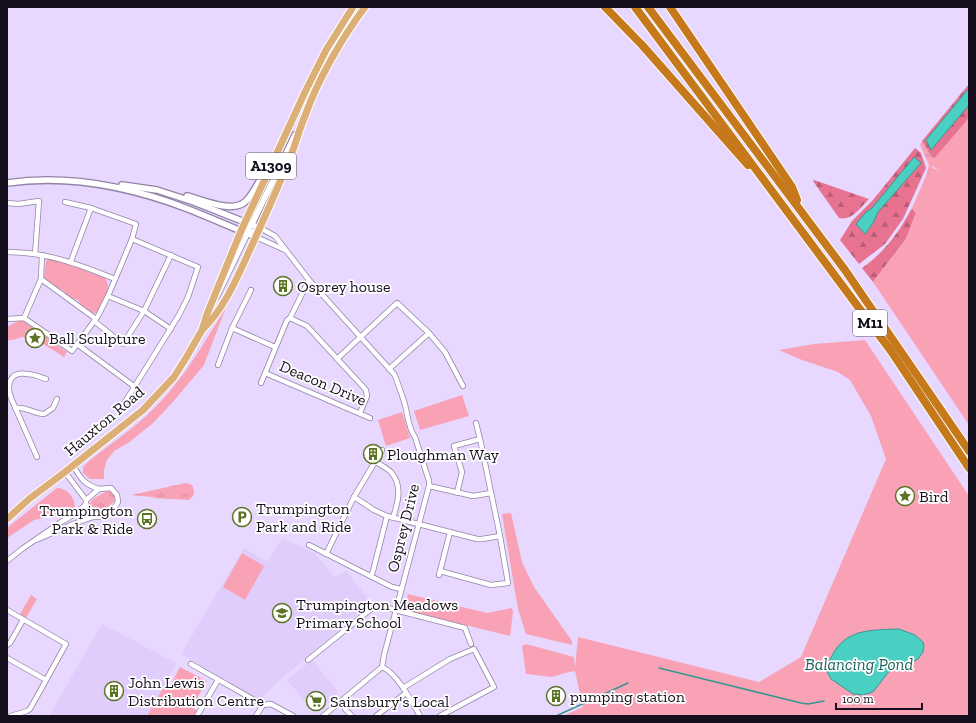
<svg xmlns="http://www.w3.org/2000/svg" width="976" height="723" viewBox="0 0 976 723" font-family="'Zilla Slab',serif">
  <style>
    .built { fill: #e1cdfb }
    .grass { fill: url(#grass-tufts) }
    .forest { fill: url(#forest-firs) }
    .green { fill: #f9a2b6 }
    .water { fill: #4ad0c2; stroke: #3a9691 }
    .lines { fill: none; stroke-linecap: round; stroke-linejoin: round }
    .stream { stroke: #3a9691; stroke-width: 1.5 }
    .minor-casing { stroke: #9384a7; stroke-width: 6 }
    .tertiary-casing { stroke: #9384a7; stroke-width: 8 }
    .primary-casing { stroke: #fff; stroke-width: 9 }
    .motorway-casing { stroke: #fff; stroke-width: 10 }
    .minor { stroke: #fff; stroke-width: 4.5 }
    .tertiary { stroke: #fff; stroke-width: 5.5 }
    .primary { stroke: #dcaf76; stroke-width: 7 }
    .motorway { stroke: #c5791a; stroke-width: 8 }
    .labels { text-anchor: middle; dominant-baseline: central; stroke-width: 3.5; stroke-linejoin: round; paint-order: stroke }
    .shield { fill: #fff; stroke: #5c5862; stroke-width: 1 }
    .shield-label { font-size: 15px; font-weight: bold; fill: #16101e }
    .poi-label { font-size: 16px; fill: #16101e; stroke: #fff; text-anchor: start }
    .street-label { font-size: 16px; fill: #16101e; stroke: #fff }
    .water-label { font-size: 17px; font-style: italic; fill: #1a635c; stroke: #fff }
  </style>
  <defs>
    <pattern id="grass-tufts" width="24" height="20" patternUnits="userSpaceOnUse"><rect width="24" height="20" fill="#f9a2b6"/><path d="M3 7l-1-3M5 7V3M7 7l1-3M15 17l-1-3M17 17v-4M19 17l1-3" fill="none" stroke="#d58a9c"/></pattern>
    <pattern id="forest-firs" width="22" height="20" patternUnits="userSpaceOnUse"><rect width="22" height="20" fill="#e77391"/><path d="M5 1l3.5 6h-7zM16 11l3.5 6h-7z" fill="#ba5d76"/></pattern>
  </defs>
  <rect width="100%" height="100%" fill="#e8d7fe"/>
  <g class="built">
    <path d="M282,538L314,553L335,577L346,571L371,602L274,685L260,700L181,654L244,548L268,562Z"/>
    <path d="M102,624L176,663L163,688L147,716H49Z"/>
    <path d="M312,660L338,692L314,712L287,680Z"/>
  </g>
  <g class="grass">
    <path d="M922,141L931,156L935,159L931,162L933,168L940,171L926,176L929,165L920,145Z"/>
    <path d="M186,483L192,485C195,492 195,495 189,500L154,498L153,497L131,495Z"/>
    <path d="M107,491L111,492L115,496L114,502L100,513H94L90,509L89,504L93,499Z"/>
  </g>
  <g class="forest">
    <path d="M969,84V118L935,159L931,156L922,141Z"/>
    <path d="M915,148L921,153L926,168L903,219L885,244L859,264L840,240L852,221L873,200Z"/>
    <path d="M814,180L869,199C861,207 852,221 839,218L813,181Z"/>
    <path d="M912,208L916,213L906,239L873,282L862,268C885,252 899,232 912,208Z"/>
  </g>
  <g class="green">
    <path d="M969,118V425L873,282L906,239L916,213L912,208L926,176L940,171L931,165V162Z"/>
    <path d="M50,258L55,259L105,278C113,288 103,304 97,313H93L80,304L79,301L75,299H73L65,294V292L61,289H59L44,278L46,261Z"/>
    <path d="M226,307L204,365L172,403L152,424L128,443L114,451L107,460L104,470V479H90L83,473V467L88,462C106,447 126,434 144,418C179,387 202,347 226,307Z"/>
    <path d="M20,320H22L67,352L64,357C54,351 35,337 23,337C17,338 13,341 7,340V327Z"/>
    <path d="M865,340L969,496V716H563L583,707L575,671L565,673L552,677L526,674L522,646L526,644L574,657L575,668L578,637L759,682L801,657L886,459L871,416L850,380L838,372L802,360L779,350L814,344Z"/>
    <path d="M462,395L469,416L420,430L414,411Z"/>
    <path d="M402,412L410,438L386,446L378,420Z"/>
    <path d="M57,488C68,488 76,499 75,510L68,513L34,520L7,538V528Z"/>
    <path d="M511,513L522,562L534,587L572,641V645L526,634L518,609L502,514Z"/>
    <path d="M242,553L264,566L245,600L223,587Z"/>
    <path d="M408,594L487,613L512,608L513,612L510,636L404,610Z"/>
    <path d="M31,595L37,599L26,618L20,614Z"/>
    <path d="M180,667L207,681L192,707L197,711L194,716H147L163,688L168,690Z"/>
  </g>
  <g class="water">
    <path d="M969,88V105L931,150L926,140Z"/>
    <path d="M914,157L921,163L878,212L873,223L865,234L856,224L865,213L872,208Z"/>
    <path d="M899,629L915,635L923,642L924,646L923,652L918,659L908,665L897,666L891,669L873,692L863,695L853,694L831,679L826,670C839,630 862,630 899,629Z"/>
  </g>
  <g class="lines">
    <g class="stream">
      <path d="M659,668L801,703L808,704L824,701"/>
      <path d="M556,716L628,683"/>
    </g>
    <g class="minor-casing">
      <g id="minor">
        <path d="M65,202L91,208"/>
        <path d="M7,203L18,204L39,201L35,254"/>
        <path d="M260,228L275,236L309,280L394,374L396,378C399,388 404,399 406,409C408,419 409,429 415,437L429,481V486L384,655L382,667L323,716"/>
        <path d="M256,237L285,250"/>
        <path d="M7,252C47,252 78,264 115,279"/>
        <path d="M41,279L96,319"/>
        <path d="M217,297L247,235L253,231L260,230"/>
        <path d="M24,318L41,279L42,255"/>
        <path d="M290,318L307,326L366,390L367,396L360,413"/>
        <path d="M7,319L24,318L72,351L98,316L108,296L132,239L136,224L91,208L71,261"/>
        <path d="M94,321L123,344L144,311L108,296"/>
        <path d="M232,328L275,347"/>
        <path d="M171,329L144,311L171,255"/>
        <path d="M429,333L445,352L463,386"/>
        <path d="M77,344L135,387"/>
        <path d="M337,359L397,303L429,333L389,369"/>
        <path d="M218,365L232,328L251,290"/>
        <path d="M265,373L370,418"/>
        <path d="M261,383L287,320L290,318L309,280"/>
        <path d="M125,402L179,315L188,297L198,267L132,239"/>
        <path d="M15,408C24,406 35,414 44,414L53,408L57,399"/>
        <path d="M476,423L480,439"/>
        <path d="M37,457L11,398C6,384 10,371 27,374C34,374 40,377 46,379"/>
        <path d="M375,461C380,465 387,468 391,472C403,486 398,502 393,518"/>
        <path d="M73,465C80,478 85,485 99,489"/>
        <path d="M65,472L86,500"/>
        <path d="M429,486L473,496L491,493"/>
        <path d="M354,497L374,510L387,516L477,539H482L500,536"/>
        <path d="M36,540L73,524L93,517H100L108,512L115,507L118,502L117,495L111,488L99,489L86,500V510L93,517"/>
        <path d="M309,545L392,587L401,589"/>
        <path d="M326,554L354,497L382,450"/>
        <path d="M7,561L22,549L61,522L77,513L86,504"/>
        <path d="M440,571L491,585L508,583L500,536L480,439L454,446L462,472L457,493"/>
        <path d="M439,575L450,532"/>
        <path d="M371,576L373,571L387,516"/>
        <path d="M7,610L66,644L30,709L27,711L11,716"/>
        <path d="M7,645L10,643L23,620"/>
        <path d="M7,658L46,680"/>
        <path d="M308,660L376,605L465,628L471,644"/>
        <path d="M191,664L263,705"/>
        <path d="M382,667C397,673 412,702 420,716"/>
        <path d="M403,688L450,659L474,649L494,687L440,716"/>
        <path d="M345,709L352,716"/>
        <path d="M197,716L218,680"/>
        <path d="M256,716L263,705L271,704L293,716"/>
        <path d="M376,716L406,693"/>
      </g>
    </g>
    <g class="tertiary-casing">
      <g id="tertiary">
        <path d="M7,183C69,174 131,187 188,209C211,218 233,228 256,237"/>
        <path d="M122,185L157,190L194,202L260,228"/>
        <path d="M187,196C203,200 233,214 246,201C255,192 261,177 268,166"/>
        <path d="M241,231L248,230L253,222L295,135"/>
      </g>
    </g>
    <g class="primary-casing">
      <g id="primary">
        <path d="M203,329C226,307 240,271 253,243C267,212 281,181 293,150C297,139 300,127 305,116C318,79 342,38 365,7"/>
        <path d="M7,519L29,499L65,472L143,410L174,377L186,358L202,330L207,314L241,231L305,92L326,50L353,7"/>
      </g>
    </g>
    <g class="motorway-casing">
      <g id="motorway">
        <path d="M605,7L642,45L748,165"/>
        <path d="M635,7L891,351L969,468"/>
        <path d="M648,7L845,270L969,451"/>
        <path d="M670,7L792,187L797,200"/>
      </g>
    </g>
    <use href="#minor" class="minor"/>
    <use href="#tertiary" class="tertiary"/>
    <use href="#primary" class="primary"/>
    <use href="#motorway" class="motorway"/>
  </g>
  <defs>
    <g id="building-ring" transform="scale(1)"><circle r="9.5" fill="#fff" stroke="#5b7325" stroke-width="1.5"/><path d="M-4-6H4V6H1V3H-1V6H-4ZM-2.5-4.3h1.7v1.8h-1.7ZM.8-4.3h1.7v1.8H.8ZM-2.5-1h1.7V.8h-1.7ZM.8-1h1.7V.8H.8Z" fill="#5b7325"/></g>
    <g id="sight-ring" transform="scale(1)"><circle r="9.5" fill="#fff" stroke="#5b7325" stroke-width="1.5"/><path d="M0-6L1.8-2.2L6-1.7L2.9 1.2L3.7 5.4L0 3.3L-3.7 5.4L-2.9 1.2L-6-1.7L-1.8-2.2Z" fill="#5b7325"/></g>
    <g id="parking-ring" transform="scale(1)"><circle r="9.5" fill="#fff" stroke="#5b7325" stroke-width="1.5"/><path d="M-3.5-5.5H1a3.5 3.5 0 0 1 0 7H-1V5.5H-3.5ZM-1-3.4V-.6H.8a1.4 1.4 0 0 0 0-2.8Z" fill="#5b7325"/></g>
    <g id="bus-ring" transform="scale(1)"><circle r="9.5" fill="#fff" stroke="#5b7325" stroke-width="1.5"/><path d="M-5-6H5V4H4V6H2V4H-2V6H-4V4H-5ZM-3.5-4V0h7V-4ZM-3.5 1.2v1.5H-2V1.2ZM2 1.2v1.5H3.5V1.2Z" fill="#5b7325"/></g>
    <g id="school-ring" transform="scale(1)"><circle r="9.5" fill="#fff" stroke="#5b7325" stroke-width="1.5"/><path d="M0-5L7-2L0 1L-7-2ZM-4 1L0 2.5L4 1V4Q0 6-4 4Z" fill="#5b7325"/></g>
    <g id="supermarket-ring" transform="scale(1)"><circle r="9.5" fill="#fff" stroke="#5b7325" stroke-width="1.5"/><path d="M-6-5.5h2.5l.6 2H6L4.5 2H-2.5L-4.4-4H-6ZM-1.5 3.2a1.3 1.3 0 1 0 .1 0ZM3 3.2a1.3 1.3 0 1 0 .1 0Z" fill="#5b7325"/></g>
  </defs>
  <g fill-rule="evenodd">
    <use href="#building-ring" x="283" y="286"/>
    <use href="#sight-ring" x="35" y="338"/>
    <use href="#building-ring" x="373" y="454"/>
    <use href="#sight-ring" x="905" y="496"/>
    <use href="#parking-ring" x="242" y="517"/>
    <use href="#bus-ring" x="147" y="519"/>
    <use href="#school-ring" x="282" y="613"/>
    <use href="#building-ring" x="114" y="691"/>
    <use href="#building-ring" x="556" y="696"/>
    <use href="#supermarket-ring" x="316" y="701"/>
  </g>
  <g class="labels">
    <g class="shield">
      <rect x="246" y="153" width="50" height="26" rx="3"/>
      <rect x="853" y="310" width="34" height="26" rx="3"/>
    </g>
    <g class="shield-label">
      <text x="271" y="166">A1309</text>
      <text x="870" y="323">M11</text>
    </g>
    <g class="poi-label">
      <text x="297" y="286">Osprey house</text>
      <text x="49" y="338">Ball Sculpture</text>
      <text x="387" y="454">Ploughman Way</text>
      <text x="919" y="496">Bird</text>
      <text x="256" y="508">Trumpington<tspan x="256" dy="18">Park and Ride</tspan></text>
      <text x="133" y="510" text-anchor="end">Trumpington<tspan x="133" dy="18">Park &amp; Ride</tspan></text>
      <text x="296" y="604">Trumpington Meadows<tspan x="296" dy="18">Primary School</tspan></text>
      <text x="128" y="682">John Lewis<tspan x="128" dy="18">Distribution Centre</tspan></text>
      <text x="570" y="696">pumping station</text>
      <text x="330" y="701">Sainsbury's Local</text>
    </g>
    <g class="street-label">
      <text transform="translate(323 383) rotate(23)">Deacon Drive</text>
      <text transform="translate(104 421) rotate(-40)">Hauxton Road</text>
      <text transform="translate(403 528) rotate(-76)">Osprey Drive</text>
    </g>
    <g class="water-label">
      <text x="859" y="664">Balancing Pond</text>
    </g>
  </g>
  <rect width="976" height="723" fill="none" stroke="#16101e" stroke-width="16"/>
  <path d="M836 703v6h86v-6" fill="none" stroke="#16101e" stroke-width="2"/>
  <text x="842" y="703" font-size="12" fill="#16101e" stroke="#ffffff" stroke-width="3" paint-order="stroke">100 m</text>
</svg>
